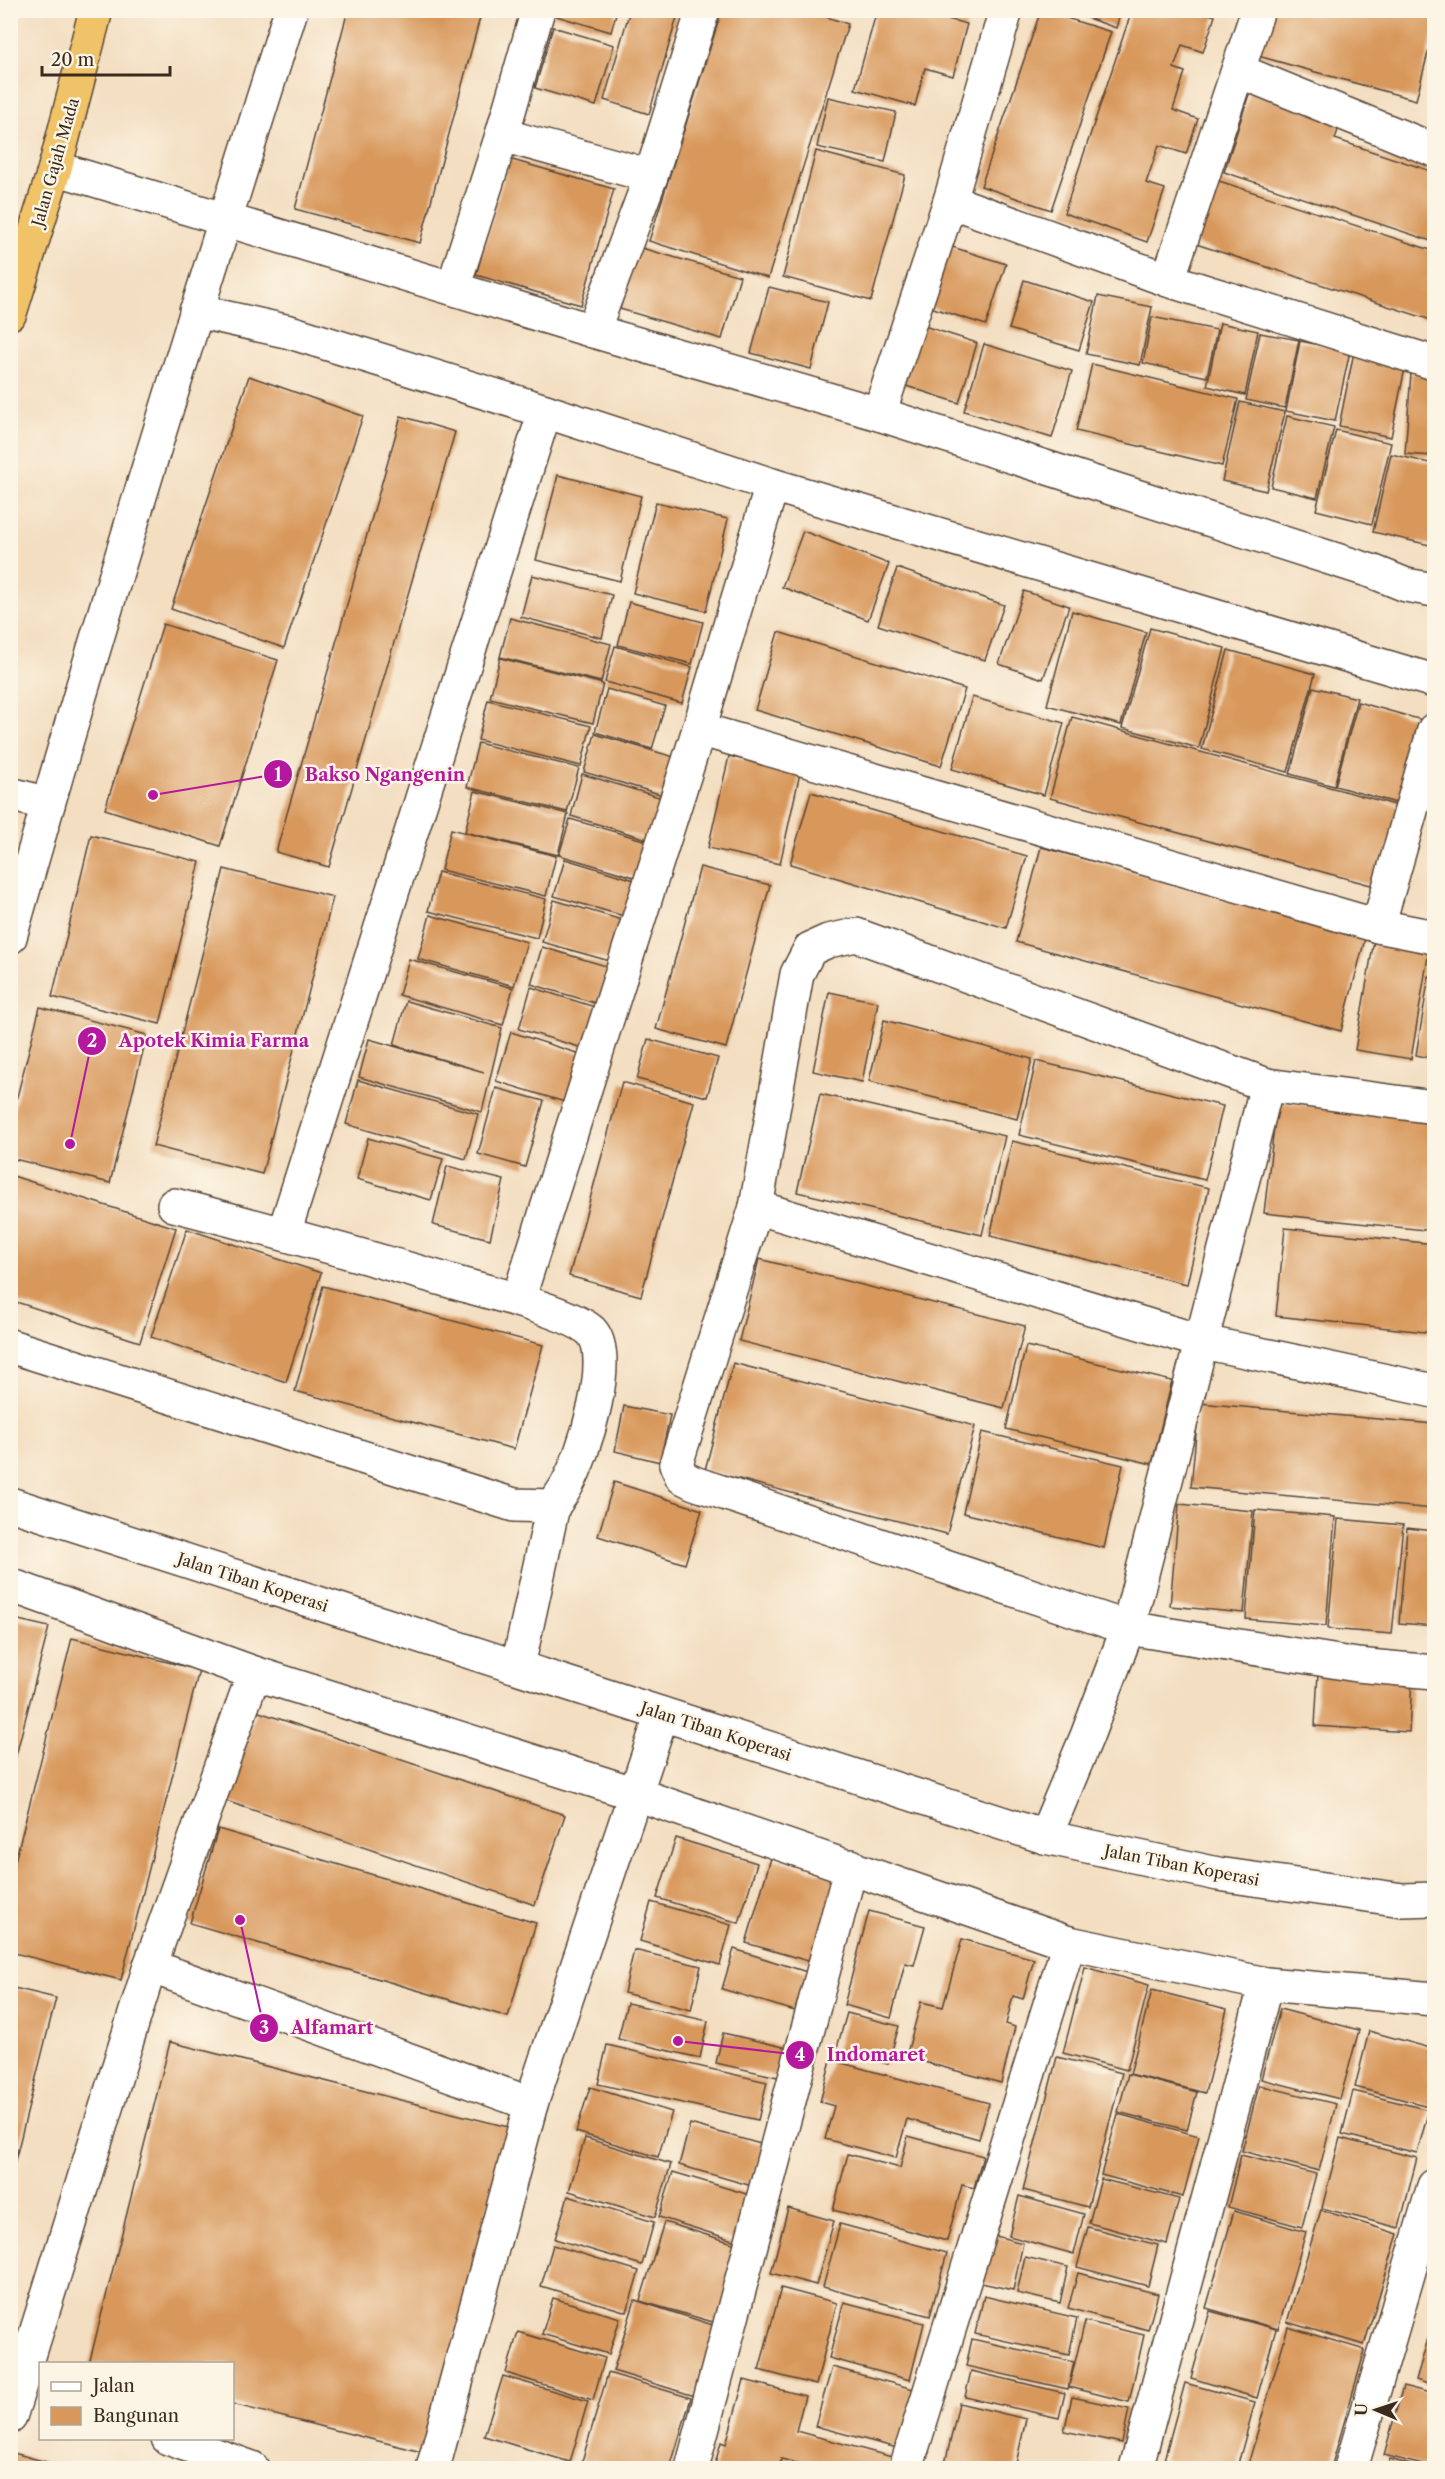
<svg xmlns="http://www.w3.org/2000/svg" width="1445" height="2479" viewBox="0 0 1445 2479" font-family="'Libre Caslon Text',serif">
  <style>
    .building { fill: #d8985c }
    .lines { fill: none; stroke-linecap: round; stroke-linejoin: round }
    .minor-casing { stroke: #574536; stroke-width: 36 }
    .tertiary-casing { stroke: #574536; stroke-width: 36 }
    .trunk-casing { stroke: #574536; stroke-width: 36 }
    .minor { stroke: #fff; stroke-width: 33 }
    .tertiary { stroke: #fff; stroke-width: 33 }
    .trunk { stroke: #f1c369; stroke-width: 33 }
    .labels { text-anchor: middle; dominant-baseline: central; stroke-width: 5; stroke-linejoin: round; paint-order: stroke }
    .street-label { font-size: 16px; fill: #3b2a1e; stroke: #fcf5e5 }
    .leader { fill: none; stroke: #b5179e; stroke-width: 2 }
    .callout-dot { fill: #b5179e; stroke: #fcf5e5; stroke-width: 2 }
    .mark-label { font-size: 18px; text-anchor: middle; font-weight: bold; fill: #fff }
    .callout-label { font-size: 18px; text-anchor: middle; font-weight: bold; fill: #b5179e; stroke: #fcf5e5; stroke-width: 5; stroke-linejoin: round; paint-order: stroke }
  </style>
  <rect width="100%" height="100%" fill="#fcf5e5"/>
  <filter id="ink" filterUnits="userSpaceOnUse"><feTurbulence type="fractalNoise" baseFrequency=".0167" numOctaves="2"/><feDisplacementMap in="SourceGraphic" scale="12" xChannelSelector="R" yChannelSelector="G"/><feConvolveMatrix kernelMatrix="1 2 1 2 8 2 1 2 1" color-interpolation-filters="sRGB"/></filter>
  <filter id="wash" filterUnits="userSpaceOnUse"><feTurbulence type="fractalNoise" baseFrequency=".008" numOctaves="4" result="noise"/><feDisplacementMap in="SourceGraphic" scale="24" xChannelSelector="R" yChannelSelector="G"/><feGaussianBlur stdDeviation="1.35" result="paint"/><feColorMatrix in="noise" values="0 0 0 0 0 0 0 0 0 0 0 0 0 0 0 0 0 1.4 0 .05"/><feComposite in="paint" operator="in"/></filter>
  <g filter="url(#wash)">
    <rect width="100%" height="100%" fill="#f3dec1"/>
    <g id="blocks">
      <g class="building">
        <path d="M348,10H482L420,243L295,209Z"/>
        <path d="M554,10H617L611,32L553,15Z"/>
        <path d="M630,10H679L649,114L604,100Z"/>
        <path d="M722,10H805L848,24L768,278L649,241Z"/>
        <path d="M877,10H942L940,17L967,24L953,76L925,68L915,106L855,89Z"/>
        <path d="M1041,10L1111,32L1051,210L981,186Z"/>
        <path d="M1065,10H1121L1116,28Z"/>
        <path d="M1132,10H1197L1215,16L1203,52L1182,45L1174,68L1185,72L1173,110L1198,119L1186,154L1159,145L1146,183L1165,189L1147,242L1064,213Z"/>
        <path d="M1270,10H1434V29L1416,100L1258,56Z"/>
        <path d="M553,27L614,45L596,106L535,88Z"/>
        <path d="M1250,91L1341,121L1335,139L1434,172V242L1224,172Z"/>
        <path d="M828,97L896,112L885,162L817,147Z"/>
        <path d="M816,151L905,175L871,301L783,277Z"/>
        <path d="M509,159L614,189L581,305L476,275Z"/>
        <path d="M1216,180L1434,251V321L1196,244Z"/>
        <path d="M946,245L1006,264L986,325L927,306Z"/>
        <path d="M638,247L740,276L722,339L620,309Z"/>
        <path d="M1024,280L1094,302L1079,350L1009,329Z"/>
        <path d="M769,287L828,302L811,369L751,353Z"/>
        <path d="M1098,296L1152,307L1140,365L1086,354Z"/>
        <path d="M1152,317L1217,330L1207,377L1143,363Z"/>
        <path d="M1220,323L1258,331L1245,395L1207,386Z"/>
        <path d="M918,324L977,343L959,403L900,384Z"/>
        <path d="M1260,333L1299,340L1285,408L1246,400Z"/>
        <path d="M1300,341L1350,351L1335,421L1286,411Z"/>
        <path d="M984,344L1072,371L1052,438L964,411Z"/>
        <path d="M1354,352L1406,363L1391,437L1339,426Z"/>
        <path d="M1092,364L1238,399L1222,466L1076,431Z"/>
        <path d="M1411,373L1434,375V456L1405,454Z"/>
        <path d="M249,376L363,416L284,648L171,609Z"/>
        <path d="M1240,402L1285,412L1266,491L1222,481Z"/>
        <path d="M401,416L455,432L329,867L276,852Z"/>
        <path d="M1287,416L1334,427L1317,498L1271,487Z"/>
        <path d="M1336,430L1391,443L1372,524L1316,510Z"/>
        <path d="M1391,454L1434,464V546L1373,532Z"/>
        <path d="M558,475L641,496L620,581L536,560Z"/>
        <path d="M656,502L728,519L706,611L633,593Z"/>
        <path d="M803,531L889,564L868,620L782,587Z"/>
        <path d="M897,568L1004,605L985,660L878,625Z"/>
        <path d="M532,575L612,595L602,638L521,617Z"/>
        <path d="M1024,591L1069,606L1043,679L999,664Z"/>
        <path d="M629,602L703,622L692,664L618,645Z"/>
        <path d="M1072,611L1146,632L1121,725L1047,705Z"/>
        <path d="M510,618L611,644L601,682L500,657Z"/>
        <path d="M163,624L278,660L220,846L105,809Z"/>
        <path d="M1150,628L1225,648L1199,748L1122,728Z"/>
        <path d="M778,632L965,689L941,766L755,710Z"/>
        <path d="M615,646L692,667L682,703L605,682Z"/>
        <path d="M1228,650L1315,674L1288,772L1202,749Z"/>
        <path d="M500,658L603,684L593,723L490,698Z"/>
        <path d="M1313,687L1357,698L1334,786L1290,774Z"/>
        <path d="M607,689L665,706L652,749L595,732Z"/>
        <path d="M972,697L1064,723L1044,795L952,769Z"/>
        <path d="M488,700L591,726L581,766L478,740Z"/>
        <path d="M1358,702L1422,720L1400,804L1335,786Z"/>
        <path d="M1072,717L1399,806L1378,887L1050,798Z"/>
        <path d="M595,734L681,759L670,797L584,772Z"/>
        <path d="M478,743L579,768L567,812L467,787Z"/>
        <path d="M729,756L800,773L780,864L708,848Z"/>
        <path d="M582,774L669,800L657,842L571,816Z"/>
        <path d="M475,791L568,814L558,855L465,832Z"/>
        <path d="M811,792L1027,856L1006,928L790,864Z"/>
        <path d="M570,819L654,843L644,880L559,855Z"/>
        <path d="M451,829L556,856L546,896L441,870Z"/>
        <path d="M91,835L200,862L160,1024L52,997Z"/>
        <path d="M1041,847L1366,935L1341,1031L1016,942Z"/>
        <path d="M565,859L641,882L631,918L554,896Z"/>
        <path d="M700,867L770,885L726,1048L656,1029Z"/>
        <path d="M224,869L333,897L262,1174L153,1146Z"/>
        <path d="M438,872L546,899L537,938L428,911Z"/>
        <path d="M554,900L629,922L617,963L542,942Z"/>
        <path d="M430,915L527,942L514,986L418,959Z"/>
        <path d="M1374,940L1429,950L1411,1059L1355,1050Z"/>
        <path d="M542,947L616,969L605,1006L531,984Z"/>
        <path d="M409,959L513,988L503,1025L399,995Z"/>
        <path d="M1429,976L1434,977V1059L1416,1055Z"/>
        <path d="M531,987L598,1008L586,1049L519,1029Z"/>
        <path d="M829,992L878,1002L862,1082L813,1071Z"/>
        <path d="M406,1001L502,1028L482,1112L359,1077L369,1039L484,1072L394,1045Z"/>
        <path d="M40,1007L147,1035L110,1183L10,1158V1124Z"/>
        <path d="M884,1020L1032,1059L1017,1119L869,1081Z"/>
        <path d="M511,1032L583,1055L568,1103L496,1081Z"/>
        <path d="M648,1039L718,1058L707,1097L637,1079Z"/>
        <path d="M1036,1061L1223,1106L1205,1180L1019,1135Z"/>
        <path d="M358,1080L478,1114L466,1159L346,1124Z"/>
        <path d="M622,1082L694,1102L641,1296L569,1276Z"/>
        <path d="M496,1088L544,1101L525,1167L478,1154Z"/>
        <path d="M820,1094L1005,1136L982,1235L797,1192Z"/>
        <path d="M1277,1102L1434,1119V1231L1264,1213Z"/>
        <path d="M368,1138L443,1159L431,1200L357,1179Z"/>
        <path d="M1012,1141L1209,1188L1187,1284L990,1236Z"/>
        <path d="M447,1166L504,1180L490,1239L433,1225Z"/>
        <path d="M10,1175L176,1228L140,1342L10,1300Z"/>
        <path d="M1285,1228L1434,1244V1333L1276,1316Z"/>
        <path d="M187,1229L321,1273L286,1382L151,1337Z"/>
        <path d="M759,1259L1025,1326L1004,1408L739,1341Z"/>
        <path d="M323,1286L543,1345L514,1449L295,1391Z"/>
        <path d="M1026,1346L1172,1381L1152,1464L1006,1429Z"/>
        <path d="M733,1363L975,1426L947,1534L705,1470Z"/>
        <path d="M1199,1403L1434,1424V1509L1191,1487Z"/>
        <path d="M624,1406L670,1415L660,1462L615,1451Z"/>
        <path d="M982,1432L1123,1465L1104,1548L963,1513Z"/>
        <path d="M614,1482L702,1510L685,1564L598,1536Z"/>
        <path d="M1179,1504L1253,1511L1244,1613L1170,1606Z"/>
        <path d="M1255,1510L1335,1517L1326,1626L1246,1619Z"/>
        <path d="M1338,1519L1403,1525L1392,1634L1328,1629Z"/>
        <path d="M1407,1528L1434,1531V1626L1399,1623Z"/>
        <path d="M10,1618L49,1627L11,1775H10Z"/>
        <path d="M72,1638L199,1670L121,1980L10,1952V1881Z"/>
        <path d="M1318,1673L1412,1679L1409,1732L1315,1726Z"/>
        <path d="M256,1711L565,1815L535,1905L226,1801Z"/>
        <path d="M218,1829L536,1923L508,2017L190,1923Z"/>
        <path d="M676,1838L757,1863L739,1923L657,1898Z"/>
        <path d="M771,1858L840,1879L815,1963L746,1943Z"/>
        <path d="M651,1902L731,1925L720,1965L640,1941Z"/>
        <path d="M869,1911L925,1926L914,1965L905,1963L891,2018L844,2005Z"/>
        <path d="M962,1939L1034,1959L1023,1999L1013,1996L1006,2024L1015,2027L1001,2083L906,2057L921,2002L943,2007Z"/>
        <path d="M734,1949L807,1972L795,2011L722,1989Z"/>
        <path d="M634,1950L701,1966L691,2010L624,1993Z"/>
        <path d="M1085,1967L1149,1985L1127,2070L1063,2053Z"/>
        <path d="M10,1987L56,1998L11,2177H10Z"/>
        <path d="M1152,1990L1227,2009L1205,2093L1130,2074Z"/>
        <path d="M627,2003L708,2021L700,2058L618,2039Z"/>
        <path d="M1280,2009L1359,2030L1340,2099L1261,2079Z"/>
        <path d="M847,2013L899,2026L888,2064L836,2051Z"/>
        <path d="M1369,2031L1434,2049V2097L1432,2107L1355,2087Z"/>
        <path d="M723,2033L788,2048L782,2078L716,2063Z"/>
        <path d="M170,2042L508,2127L426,2453L232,2404V2364H89Z"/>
        <path d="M607,2045L767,2082L758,2120L598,2084Z"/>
        <path d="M1057,2057L1122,2073L1088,2207L1023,2190Z"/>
        <path d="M831,2060L989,2103L979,2139L907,2119L896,2158L825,2139L834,2106L820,2102Z"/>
        <path d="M1128,2074L1197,2092L1187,2130L1118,2112Z"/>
        <path d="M1259,2085L1336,2104L1319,2171L1242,2151Z"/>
        <path d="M590,2087L672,2112L658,2157L576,2132Z"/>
        <path d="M1353,2091L1429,2110L1417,2153L1342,2134Z"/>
        <path d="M1118,2114L1199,2136L1183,2197L1101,2175Z"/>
        <path d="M690,2124L764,2145L752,2186L679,2165Z"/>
        <path d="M908,2136L983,2156L974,2188L962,2185L947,2241L833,2210L848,2154L900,2168Z"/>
        <path d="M585,2138L671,2164L655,2217L569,2191Z"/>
        <path d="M1340,2138L1417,2158L1399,2228L1322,2208Z"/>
        <path d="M1241,2155L1316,2174L1302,2227L1228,2207Z"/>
        <path d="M673,2172L750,2195L736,2241L659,2217Z"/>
        <path d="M1101,2179L1179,2199L1167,2244L1089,2223Z"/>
        <path d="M568,2196L654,2222L642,2265L555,2239Z"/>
        <path d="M1019,2196L1084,2214L1074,2254L1009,2236Z"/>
        <path d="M788,2208L834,2221L816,2285L771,2273Z"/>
        <path d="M1321,2210L1398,2234L1364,2345L1287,2322Z"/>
        <path d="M1234,2211L1306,2232L1278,2329L1206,2308Z"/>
        <path d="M664,2222L743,2246L720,2324L640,2301Z"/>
        <path d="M840,2224L947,2253L930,2316L823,2287Z"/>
        <path d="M1088,2227L1158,2245L1148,2286L1077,2267Z"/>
        <path d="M988,2234L1023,2243L1013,2290L977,2282Z"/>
        <path d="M553,2245L639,2271L627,2312L541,2286Z"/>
        <path d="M1025,2257L1068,2267L1060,2303L1017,2293Z"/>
        <path d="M1078,2273L1158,2294L1148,2330L1068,2308Z"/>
        <path d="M781,2288L837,2303L816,2385L759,2370Z"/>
        <path d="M984,2296L1077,2318L1069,2355L975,2334Z"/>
        <path d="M553,2298L620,2318L609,2354L542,2334Z"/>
        <path d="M635,2300L719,2327L698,2397L613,2371Z"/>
        <path d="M844,2302L924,2323L910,2380L829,2358Z"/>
        <path d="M1210,2311L1276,2329L1257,2398L1191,2378Z"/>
        <path d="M1085,2321L1144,2335L1129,2402L1069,2387Z"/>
        <path d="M1288,2327L1365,2350L1331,2468H1247Z"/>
        <path d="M518,2332L605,2358L593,2400L506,2373Z"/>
        <path d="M1430,2332L1434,2334V2386L1416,2380Z"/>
        <path d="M972,2339L1074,2362L1068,2389L966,2366Z"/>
        <path d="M832,2367L921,2391L901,2449L815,2426Z"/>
        <path d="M971,2371L1065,2393L1059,2418L965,2397Z"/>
        <path d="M608,2373L691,2398L670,2468H580Z"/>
        <path d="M503,2376L588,2401L570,2462L484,2436Z"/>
        <path d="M744,2380L805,2396L796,2431L892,2457L889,2468H817L781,2459L779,2468H714L721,2442L726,2444Z"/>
        <path d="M1185,2383L1255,2402L1237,2468H1195L1164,2460Z"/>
        <path d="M1403,2386L1434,2394V2468L1384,2455Z"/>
        <path d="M1072,2397L1129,2409L1122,2443L1064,2431Z"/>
        <path d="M959,2403L1026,2419L1015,2468H944Z"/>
        <path d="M10,2452L68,2468H10Z"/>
        <path d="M1390,2459L1421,2468H1387Z"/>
        <path d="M1159,2460L1185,2468H1157Z"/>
      </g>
    </g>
  </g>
  <g filter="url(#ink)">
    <use href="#blocks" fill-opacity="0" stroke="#574536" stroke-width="1.5"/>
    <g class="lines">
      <g class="minor-casing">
        <g id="minor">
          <path d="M1239,71L1434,150"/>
          <path d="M502,135L651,176"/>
          <path d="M55,168L593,331L879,414L1374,572L1406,585L1434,590"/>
          <path d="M950,201L1006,10"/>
          <path d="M1168,280L1258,10"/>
          <path d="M453,288L502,135L538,10"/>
          <path d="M196,311L290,332L545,411L772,485L1434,681"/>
          <path d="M593,331L651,176L703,10"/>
          <path d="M879,414L950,201L1168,280L1434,363"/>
          <path d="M699,729L1378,926L1434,937"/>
          <path d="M10,794L48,804"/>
          <path d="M1378,926L1434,730"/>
          <path d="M10,937C98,626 194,318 291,10"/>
          <path d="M1434,1107L1267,1085L856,935L828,941L810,949L797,974L756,1207L676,1464L682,1477L694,1483L1128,1628L1357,1665L1434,1672"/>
          <path d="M756,1207L1203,1342L1434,1391"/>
          <path d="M284,1233L545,411"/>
          <path d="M518,1300L699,729L772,485"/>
          <path d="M10,1346L514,1505L553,1506C558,1499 564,1491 568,1483C583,1456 616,1356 591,1331C572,1314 494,1293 467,1286C370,1258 272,1230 174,1205"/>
          <path d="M10,1585L254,1673L636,1794L1069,1943L1266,1984L1434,1999"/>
          <path d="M518,1666L553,1506"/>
          <path d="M1045,1837L1087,1736L1128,1628L1267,1085"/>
          <path d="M150,1966L531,2104"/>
          <path d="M10,2417L150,1966L254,1673"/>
          <path d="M168,2438L252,2468"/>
          <path d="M433,2468L531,2104L662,1714"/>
          <path d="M692,2468L851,1866"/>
          <path d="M906,2468L1069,1943"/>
          <path d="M1136,2468L1266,1984"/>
          <path d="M1351,2468L1434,2186"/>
        </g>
      </g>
      <g class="tertiary-casing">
        <path id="tertiary" d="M10,1504L1045,1837L1218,1874L1403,1900L1434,1899"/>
      </g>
      <g class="trunk-casing">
        <path id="trunk" d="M10,313L55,168L96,10"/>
      </g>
      <use href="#minor" class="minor"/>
      <use href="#tertiary" class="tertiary"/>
      <use href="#trunk" class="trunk"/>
    </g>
  </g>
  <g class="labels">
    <g class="street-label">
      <text transform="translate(55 162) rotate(-74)">Jalan Gajah Mada</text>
      <text transform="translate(253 1582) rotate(18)">Jalan Tiban Koperasi</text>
      <text transform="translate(716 1731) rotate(18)">Jalan Tiban Koperasi</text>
      <text transform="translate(1182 1865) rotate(11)">Jalan Tiban Koperasi</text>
    </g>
  </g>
  <path class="leader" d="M153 795L278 774M70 1144L92 1041M240 1920L264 2028M678 2041L800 2055"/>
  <g class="callout-dot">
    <circle cx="153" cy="795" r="6"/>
    <circle cx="70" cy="1144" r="6"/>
    <circle cx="240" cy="1920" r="6"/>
    <circle cx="678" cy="2041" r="6"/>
    <circle cx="278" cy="774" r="15"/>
    <circle cx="92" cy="1041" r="15"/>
    <circle cx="264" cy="2028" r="15"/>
    <circle cx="800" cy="2055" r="15"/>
  </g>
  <g class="mark-label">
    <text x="278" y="781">1</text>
    <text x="92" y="1047">2</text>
    <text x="264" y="2034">3</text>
    <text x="800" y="2061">4</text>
  </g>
  <g class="callout-label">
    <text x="385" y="781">Bakso Ngangenin</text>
    <text x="214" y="1047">Apotek Kimia Farma</text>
    <text x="332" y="2034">Alfamart</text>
    <text x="876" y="2061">Indomaret</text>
  </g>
  <rect width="1445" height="2479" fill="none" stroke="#fcf5e5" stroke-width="36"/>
  <rect x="39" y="2362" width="195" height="78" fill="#fcf5e5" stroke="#afa495" stroke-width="1.5"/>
  <rect x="51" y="2382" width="30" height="9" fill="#ffffff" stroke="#afa495" stroke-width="1.5"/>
  <text x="93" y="2392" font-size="18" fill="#3b2a1e">Jalan</text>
  <rect x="51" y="2407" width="30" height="18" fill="#d8985c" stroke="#afa495" stroke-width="1.5"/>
  <text x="93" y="2422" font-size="18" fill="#3b2a1e">Bangunan</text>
  <g transform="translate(1376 2410) rotate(272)" stroke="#fcf5e5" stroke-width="4.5" paint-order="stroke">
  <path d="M0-4.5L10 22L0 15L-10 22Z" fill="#3b2a1e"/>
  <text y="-9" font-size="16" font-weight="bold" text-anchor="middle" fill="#3b2a1e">U</text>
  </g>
  <path d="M42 66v9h128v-9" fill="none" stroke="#3b2a1e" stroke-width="3"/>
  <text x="51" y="66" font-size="18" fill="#3b2a1e" stroke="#fcf5e5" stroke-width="4.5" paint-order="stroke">20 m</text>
</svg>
